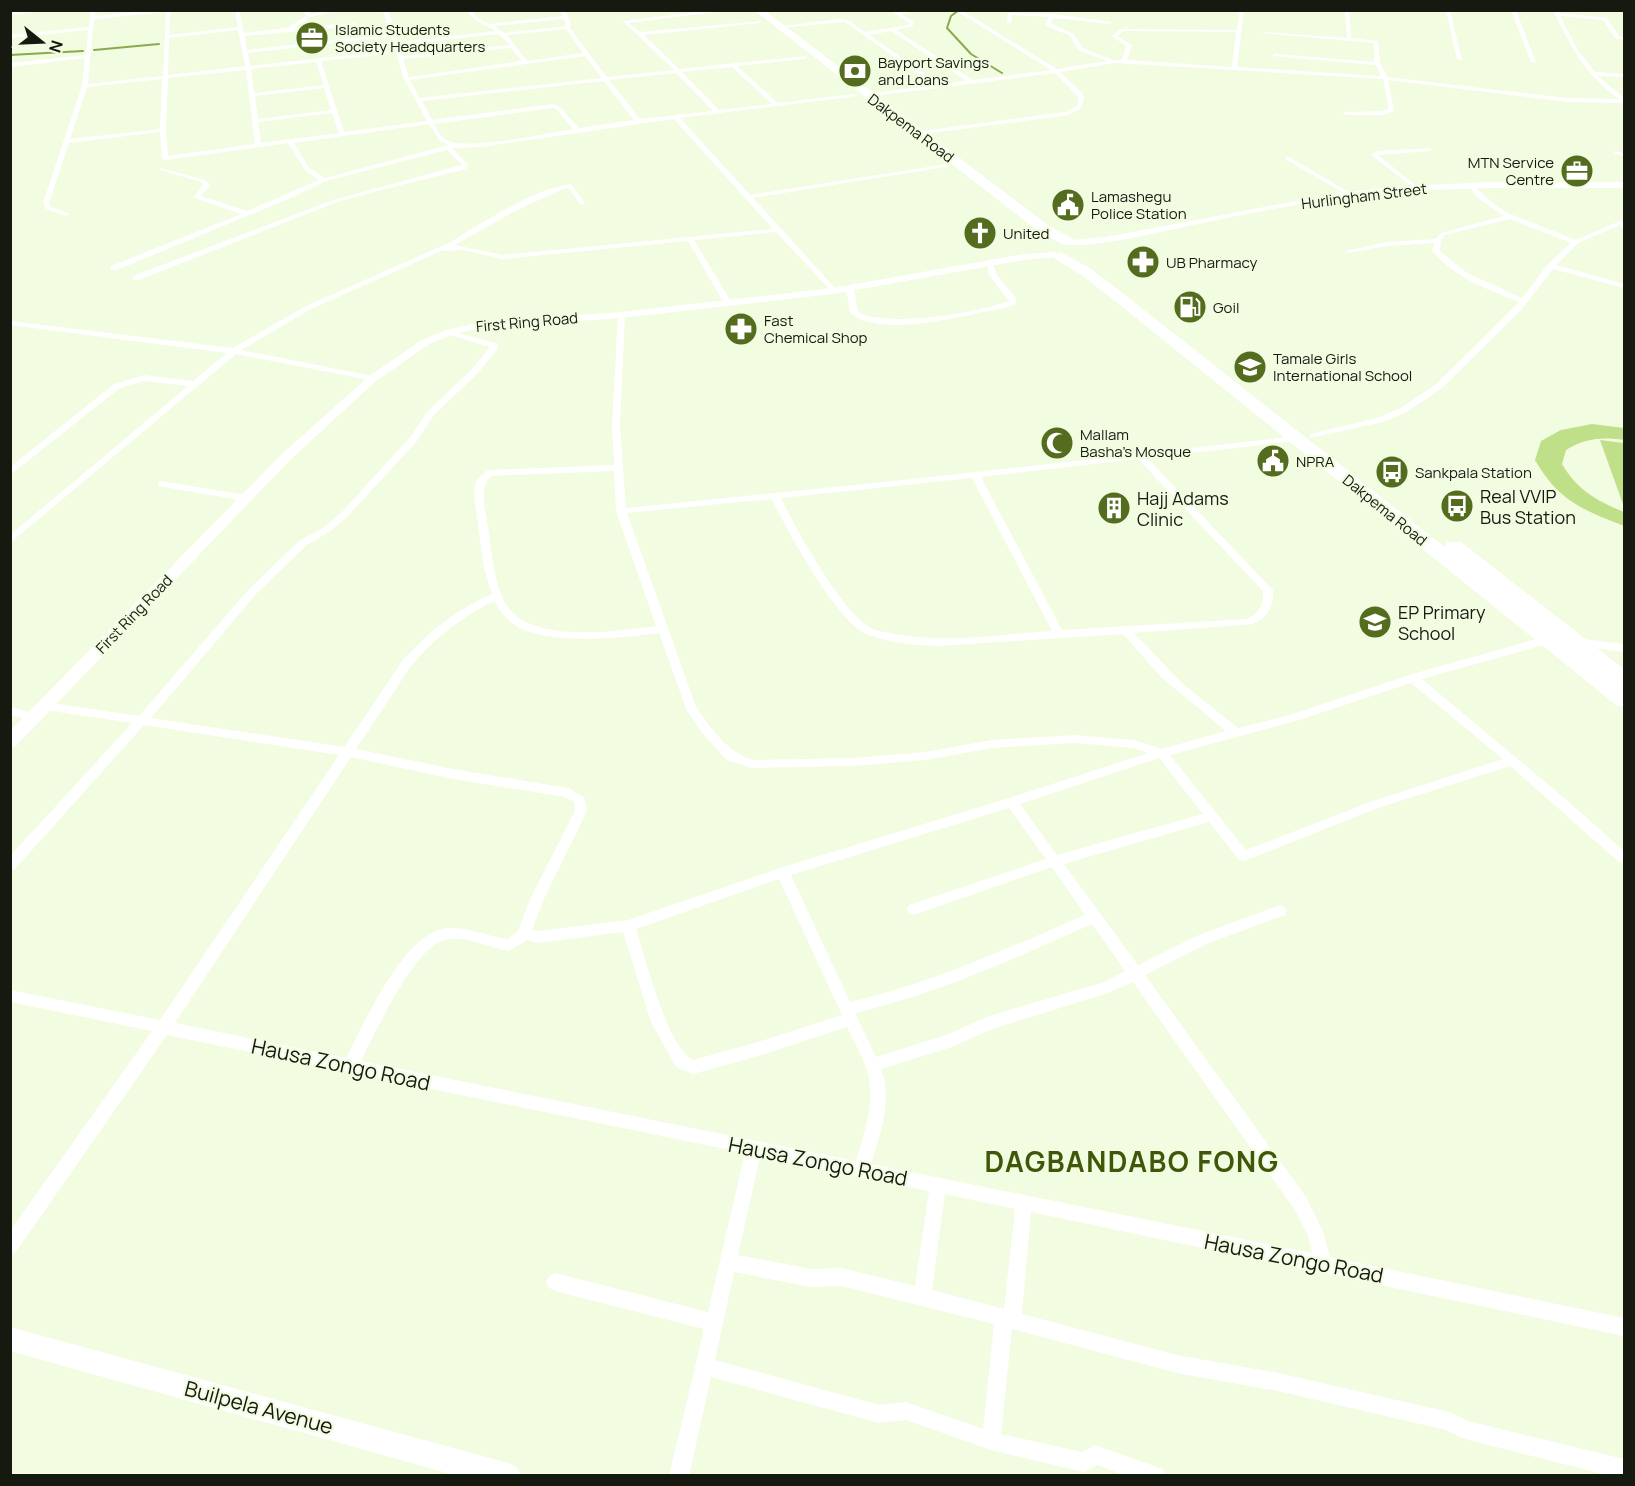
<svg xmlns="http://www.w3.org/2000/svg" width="1635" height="1486" viewBox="0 0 1635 1486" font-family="Manrope,sans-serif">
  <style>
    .green { fill: #c0df89 }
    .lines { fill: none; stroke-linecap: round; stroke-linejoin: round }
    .stream { stroke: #8baa4d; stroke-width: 2 }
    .street { fill: #fff; fill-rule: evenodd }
    .secondary { fill: #fff; fill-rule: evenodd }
    .highway { fill: #fff; fill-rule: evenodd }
    .labels { text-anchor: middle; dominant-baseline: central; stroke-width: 4.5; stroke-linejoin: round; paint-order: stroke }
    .far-poi-label { font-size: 15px; fill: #151910; stroke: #f1fce1; text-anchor: start }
    .far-street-label { font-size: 15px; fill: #151910; stroke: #f1fce1 }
    .poi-label { font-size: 18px; fill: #151910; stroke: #f1fce1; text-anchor: start }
    .near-street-label { font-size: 21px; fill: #151910; stroke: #f1fce1 }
    .near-district-label { font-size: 28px; font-weight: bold; letter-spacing: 1.5px; fill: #405609; stroke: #f1fce1 }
  </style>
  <rect width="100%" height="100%" fill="#f1fce1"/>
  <g class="green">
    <path d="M1592,424L1624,428V440C1602,437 1586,438 1566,450L1562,464C1577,490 1597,501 1624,512V526C1581,509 1559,501 1535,460L1541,441L1561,430Z"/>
    <path d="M1600,440L1624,443V507Z"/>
  </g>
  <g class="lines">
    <g class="stream">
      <path d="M959,10L951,16L947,28L971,54L1002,73"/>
      <path d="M94,50L159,44"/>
      <path d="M10,55L83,51"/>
    </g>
    <g class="street">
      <path d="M29,10H49L10,15V13Z"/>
      <path d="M91,10H95V16L153,10H174L170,12L169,35L238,27L235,10H239L244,33L287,28L306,16L304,10H309L310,14L338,10L311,17L295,27L354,23L358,25L363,37L390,34L383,10H388L398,42L496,31L475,20L466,10H471L478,18L489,24L563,16L560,10H565L571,24L570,28L607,77L674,70L623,21L713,10H732L629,23L640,32L762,21L760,23L644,35L679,69L807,56L805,59L737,66L778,103L854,94L857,96L680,118L750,195L948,164L951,166L753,198L836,289L837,291L833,293L776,232L694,240L732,303L728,305L724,303L688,241L502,259L463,250L441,251L311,309L241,350L372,376L375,377V381L236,354L10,543V535L188,386L144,381L120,388L10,475V467L114,384L144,375L193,381L227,353L10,325V321L233,348L306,306L437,248C450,244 461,235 473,228C503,211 536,189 571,184L585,203L584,204H580L569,188L563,189L513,212L455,245L502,255L773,229L674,119L481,147L452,148L468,165L466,169L385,189L337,202L139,280H133V276L333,200L462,165L447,150L326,181L293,197L117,270H111V266L241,214L195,198L194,197L203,185L201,182L160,170V168L205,180L210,185L201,196L247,211L319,180L305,170L288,143L165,160L162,158L160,132L69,143L49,203L51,207L70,214L67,216L46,209L43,203L82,86L85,58L10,67V63L86,55L88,30L10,38V35L89,27ZM166,12L163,76L88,84L94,19ZM564,19L566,26L504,33L494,26ZM353,26L358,37L247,50L245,36ZM566,29L583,53L527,61L507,35ZM238,30L245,66L168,75L169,38ZM499,34L510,45L402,56L399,45ZM391,37L395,50L250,66L248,53ZM511,48L522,61L409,77L403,59ZM396,53L404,79L427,121L344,132L321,61ZM585,56L602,78L420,98L410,80ZM316,62L324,85L254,93L251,69ZM732,67L772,104L719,110L682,72ZM246,70L255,144L168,156L166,130L168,78ZM676,73L713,111L640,119L609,80ZM162,79L160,129L70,139L87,87ZM604,81L634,120L579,128L560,107L553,104L432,120L422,101ZM324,88L331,110L258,119L255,96ZM552,108L556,109L573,129C550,133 461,152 445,139C440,136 437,128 434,124ZM332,113L339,133L261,143L258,122ZM429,124L440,141L449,145L325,178L309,168L294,143Z"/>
      <path d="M890,10H919L901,14L913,21V26L896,30L973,80L1051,70L955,10H961L1057,69L1107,61L1078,50L1070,36L1045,25L1049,17L1012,15L1011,22L1009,23L1007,22L1008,13L1053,14L1112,22L1110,24L1054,18L1050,23L1074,34L1082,48L1113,60H1122L1126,46L1112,36L1120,29L1237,30L1240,10H1244L1237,67L1381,76L1376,65L1272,56L1275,54L1374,62V43L1263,33L1265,32L1347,38L1345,10H1349L1351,38L1378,41L1380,62L1387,77L1568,98L1619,99C1584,74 1572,48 1553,10H1558L1559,13L1607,18L1619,36L1624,38V40L1615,38L1603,20L1560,16L1578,50L1595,72L1624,74V77L1598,76L1624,98V103L1568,102L1388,80L1394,111L1383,115H1345L1343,112L1382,111L1389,109L1383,79L1115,63L1060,72L1082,93L1084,98L1081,108L1069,115L916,135L914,132L1066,112L1077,106L1079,98L1055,73L867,97L865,94L934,85L845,22L778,28L776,27L838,19L848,20L865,32L909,25V23ZM891,31L967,81L940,84L869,35ZM1123,31L1236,32L1232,67L1127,60L1132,45L1117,36Z"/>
      <path d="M1446,10H1450L1462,60L1457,59Z"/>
      <path d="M1511,10H1516L1536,63L1531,62Z"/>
      <path d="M1432,148L1430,151L1378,155L1418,187V189L1416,190L1371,155L1377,151Z"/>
      <path d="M1614,151L1624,153V157L1614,153Z"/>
      <path d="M1285,157H1289L1352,194L1347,195L1285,159Z"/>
      <path d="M1471,184L1495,205L1508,213L1576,240L1620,221H1624V229L1620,225L1578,243L1556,265L1624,284V288L1553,269L1521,310L1441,389L1405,413L1383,422L1310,438V434L1377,418L1399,409L1435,385L1519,302C1488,290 1454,277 1432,251L1434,243L1387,246L1349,253L1345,251L1387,242L1436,239L1441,233L1504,216L1479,199L1468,186ZM1510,219L1571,243L1548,264L1522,298L1467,273L1440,251L1441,241L1445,235Z"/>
      <path d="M986,261H992L997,275L1016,298V304C1005,309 991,310 979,313C945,320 879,336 850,313L846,288L850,286L854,288L858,312C889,328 976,313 1009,301L989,275Z"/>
      <path d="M618,313L625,315L620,425L626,508L903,480L1298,436L1299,438L1295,441L1147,458L1273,590C1274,607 1268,616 1253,624L1134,633L1183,684L1238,728L1290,715L1409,675L1547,636L1551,637L1552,640L1551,643L1422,679L1569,802L1624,851V863L1619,862L1510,766L1378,808L1244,861L1239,860L1209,822L1064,864L1138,965L1199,935L1280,905L1285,907L1287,911L1285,915L1209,943L1145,975L1306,1197L1323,1231L1330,1257L1624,1318V1336L1031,1212L1022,1314L1177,1355L1278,1373L1449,1412L1468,1421L1624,1459V1476H1611L1465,1439L1446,1430L1278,1391L1177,1373L1012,1329L1001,1434L1082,1452L1095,1445L1163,1469L1165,1476H1127L1097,1465L1084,1472L991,1450L906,1420L879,1423L711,1377L689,1476H669L704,1329L555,1291L549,1288L546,1282L549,1276L555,1273L708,1312L745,1153L167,1035L16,1252L10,1254V1231L152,1031L10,1002V990L160,1020L339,755L144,725L15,869L10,870V856L132,723L45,710L39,706L41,703L45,702L139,716L249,589L299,541L323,528L341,513L411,436L427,412L472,369L490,347L447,334V330L498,344V348L478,373L433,416L418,440L347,517L329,532L307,545L257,593L151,718L344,747L403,660C429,631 456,610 492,594L484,568L474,497L475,484L478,478L488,470L614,465L612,425ZM1138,459L1263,591C1264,605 1260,612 1247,619L1062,630L981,477ZM614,471L616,511L656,626C617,631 535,644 508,607C495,589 492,555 489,533C487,515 477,490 491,476ZM972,478L1052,631C1000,634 946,644 895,634C888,632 879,632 873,629C843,615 796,529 781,498ZM772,499C786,529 837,622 866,634C889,643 915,645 939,646L1123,634L1162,678L1226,731L1162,749L1134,740L1075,735L992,740L925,752L855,758L752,760C725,750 712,729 696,707L627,513ZM494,601C499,609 504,617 512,623C544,647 620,638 659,633L687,711L703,734L727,760L751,768L855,766L925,760L992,748L1075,743L1134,748L1148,753L1009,798L783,867L628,920L537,931L532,930L544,899L587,811L584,797L568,788L453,769L356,749L411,666C435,638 461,617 494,601ZM1411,683L1503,759L1370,802L1246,850L1170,755L1296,721ZM351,757L453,779L565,797L574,802L575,811L530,899L518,931L507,939C488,936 468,927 448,928C404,931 365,1022 346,1058L175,1023ZM1159,758L1203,814L1057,855L1020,804ZM1009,808L1046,859L909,905L907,909L909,913L914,915L1052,867L1085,915C1008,948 932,983 850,1002L791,875ZM779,879L842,1015L758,1042L693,1060C668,1049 645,957 636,929ZM1092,924L1125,971L1104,982L989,1016L949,1034L876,1057L855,1013C938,994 1015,958 1092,924ZM623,932L651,1022L676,1067L693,1074L758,1056L847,1027C854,1042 864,1058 868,1074C875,1103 864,1133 856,1161L361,1061C376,1032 413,948 445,940C465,935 489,948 509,951L527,940L537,943ZM1133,982L1294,1209L1307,1233L1312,1253L871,1164C880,1134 893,1100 881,1069L952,1047L992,1029L1108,993ZM760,1157L929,1191L915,1286L841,1268L811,1269L738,1255ZM945,1194L1015,1209L1004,1309L932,1290ZM734,1272L811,1287L841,1286L994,1324L983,1429L906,1402L879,1405L715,1360Z"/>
      <path d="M161,481L245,495L250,498L245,501L158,486V482Z"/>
      <path d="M1577,638L1624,644V652L1573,645L1572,642L1573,639Z"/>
      <path d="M10,707L38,714L40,717L34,721L10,715Z"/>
    </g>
    <g class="secondary">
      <path d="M1495,182H1624V188C1550,188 1475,186 1401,192C1332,197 1265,210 1198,224C1177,228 1081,252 1068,243L1073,240L1106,237L1333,194L1398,186Z"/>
      <path d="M1054,252L1059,255L1057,257L1024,260L833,294L621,318L481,328L453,334L428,345L376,381L290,460L16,746L10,748V731L282,454L368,377L420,341L446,330L481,322L621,312L833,288L1024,254Z"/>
      <path d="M10,1327L508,1463L517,1467L521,1476H458L10,1351Z"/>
    </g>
    <g class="highway">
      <path d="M754,10H764L1048,225L1073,239L1075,242L1073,245H1063L1038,231Z"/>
      <path d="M1060,252L1090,268L1120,291L1446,548L1445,546L1447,542H1461L1624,669V687H1621L1624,689V707L1616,705L1110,297L1080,274L1055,259L1053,256Z"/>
    </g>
  </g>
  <defs>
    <g id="office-disc" transform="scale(1.725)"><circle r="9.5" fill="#546c1d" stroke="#f1fce1"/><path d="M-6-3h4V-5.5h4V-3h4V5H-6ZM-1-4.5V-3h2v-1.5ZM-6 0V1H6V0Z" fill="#fff"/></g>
    <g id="bank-disc" transform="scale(1.725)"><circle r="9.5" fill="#546c1d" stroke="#f1fce1"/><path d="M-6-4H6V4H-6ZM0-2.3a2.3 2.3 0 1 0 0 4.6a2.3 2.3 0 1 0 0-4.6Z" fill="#fff"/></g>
    <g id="civic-disc" transform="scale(1.725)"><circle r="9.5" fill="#546c1d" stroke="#f1fce1"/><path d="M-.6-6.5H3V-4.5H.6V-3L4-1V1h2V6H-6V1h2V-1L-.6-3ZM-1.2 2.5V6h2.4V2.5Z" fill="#fff"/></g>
    <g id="church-disc" transform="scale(1.725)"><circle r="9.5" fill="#546c1d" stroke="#f1fce1"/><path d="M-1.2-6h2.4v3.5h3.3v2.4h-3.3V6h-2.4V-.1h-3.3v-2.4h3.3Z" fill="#fff"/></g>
    <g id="pharmacy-disc" transform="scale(1.725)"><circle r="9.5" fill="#546c1d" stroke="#f1fce1"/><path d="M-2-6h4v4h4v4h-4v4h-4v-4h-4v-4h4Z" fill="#fff"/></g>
    <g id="fuel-disc" transform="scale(1.725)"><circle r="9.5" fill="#546c1d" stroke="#f1fce1"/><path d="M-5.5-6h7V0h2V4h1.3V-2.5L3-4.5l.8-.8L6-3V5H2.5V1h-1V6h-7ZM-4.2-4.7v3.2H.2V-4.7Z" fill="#fff"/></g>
    <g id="school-disc" transform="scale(1.725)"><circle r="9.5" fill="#546c1d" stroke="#f1fce1"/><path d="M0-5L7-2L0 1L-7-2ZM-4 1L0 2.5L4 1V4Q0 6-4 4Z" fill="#fff"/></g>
    <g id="mosque-disc" transform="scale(1.725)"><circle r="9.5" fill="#546c1d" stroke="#f1fce1"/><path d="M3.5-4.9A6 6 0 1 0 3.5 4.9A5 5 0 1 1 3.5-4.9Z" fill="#fff"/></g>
    <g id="bus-disc" transform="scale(1.725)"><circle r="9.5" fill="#546c1d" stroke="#f1fce1"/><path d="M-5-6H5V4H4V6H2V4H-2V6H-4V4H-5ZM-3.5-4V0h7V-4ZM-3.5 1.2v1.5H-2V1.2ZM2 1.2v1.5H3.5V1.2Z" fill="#fff"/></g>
    <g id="building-disc" transform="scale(1.725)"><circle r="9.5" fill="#546c1d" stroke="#f1fce1"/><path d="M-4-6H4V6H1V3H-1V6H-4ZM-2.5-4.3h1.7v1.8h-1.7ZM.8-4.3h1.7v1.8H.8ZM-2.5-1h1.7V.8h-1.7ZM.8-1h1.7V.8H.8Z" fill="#fff"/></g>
  </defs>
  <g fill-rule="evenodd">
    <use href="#office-disc" x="312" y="38"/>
    <use href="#bank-disc" x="855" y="71"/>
    <use href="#office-disc" x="1577" y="171"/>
    <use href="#civic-disc" x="1068" y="205"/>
    <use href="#church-disc" x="980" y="233"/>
    <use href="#pharmacy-disc" x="1143" y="262"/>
    <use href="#fuel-disc" x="1190" y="307"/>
    <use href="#pharmacy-disc" x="741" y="329"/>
    <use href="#school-disc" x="1250" y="367"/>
    <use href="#mosque-disc" x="1057" y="443"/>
    <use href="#civic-disc" x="1273" y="461"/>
    <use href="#bus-disc" x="1392" y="472"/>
    <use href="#bus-disc" x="1457" y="506"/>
    <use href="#building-disc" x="1114" y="508"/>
    <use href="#school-disc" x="1375" y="622"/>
  </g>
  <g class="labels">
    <g class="far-poi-label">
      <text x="335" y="29">Islamic Students<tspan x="335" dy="17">Society Headquarters</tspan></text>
      <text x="878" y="62">Bayport Savings<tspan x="878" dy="17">and Loans</tspan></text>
      <text x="1554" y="162" text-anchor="end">MTN Service<tspan x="1554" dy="17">Centre</tspan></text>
      <text x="1091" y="196">Lamashegu<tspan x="1091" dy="17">Police Station</tspan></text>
      <text x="1003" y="233">United</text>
      <text x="1166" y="262">UB Pharmacy</text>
      <text x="1213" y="307">Goil</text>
      <text x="764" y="320">Fast<tspan x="764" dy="17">Chemical Shop</tspan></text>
      <text x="1273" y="358">Tamale Girls<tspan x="1273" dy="17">International School</tspan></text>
      <text x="1080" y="434">Mallam<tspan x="1080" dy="17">Basha's Mosque</tspan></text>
      <text x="1296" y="461">NPRA</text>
      <text x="1415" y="472">Sankpala Station</text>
    </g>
    <g class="far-street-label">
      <text transform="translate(911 128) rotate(37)">Dakpema Road</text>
      <text transform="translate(1364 196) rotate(-7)">Hurlingham Street</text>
      <text transform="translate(527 322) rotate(-5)">First Ring Road</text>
      <text transform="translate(1385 510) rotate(39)">Dakpema Road</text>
      <text transform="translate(134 614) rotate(-46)">First Ring Road</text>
    </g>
    <g class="poi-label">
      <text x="1480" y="496">Real VVIP<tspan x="1480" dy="21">Bus Station</tspan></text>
      <text x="1137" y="498">Hajj Adams<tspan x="1137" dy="21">Clinic</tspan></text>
      <text x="1398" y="612">EP Primary<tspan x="1398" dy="21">School</tspan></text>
    </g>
    <g class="near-street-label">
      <text transform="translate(341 1064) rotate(12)">Hausa Zongo Road</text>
      <text transform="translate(818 1161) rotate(11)">Hausa Zongo Road</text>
      <text transform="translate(1294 1258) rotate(11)">Hausa Zongo Road</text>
      <text transform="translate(259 1407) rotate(15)">Builpela Avenue</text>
    </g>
    <g class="near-district-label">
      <text x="1132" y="1161">DAGBANDABO FONG</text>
    </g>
  </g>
  <rect width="1635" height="1486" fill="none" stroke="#151910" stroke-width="24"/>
  <g transform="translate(42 42) rotate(108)" stroke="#f1fce1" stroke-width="4.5" paint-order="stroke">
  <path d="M0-4.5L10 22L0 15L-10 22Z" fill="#151910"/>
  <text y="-9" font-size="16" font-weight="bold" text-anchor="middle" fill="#151910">N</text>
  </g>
</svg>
